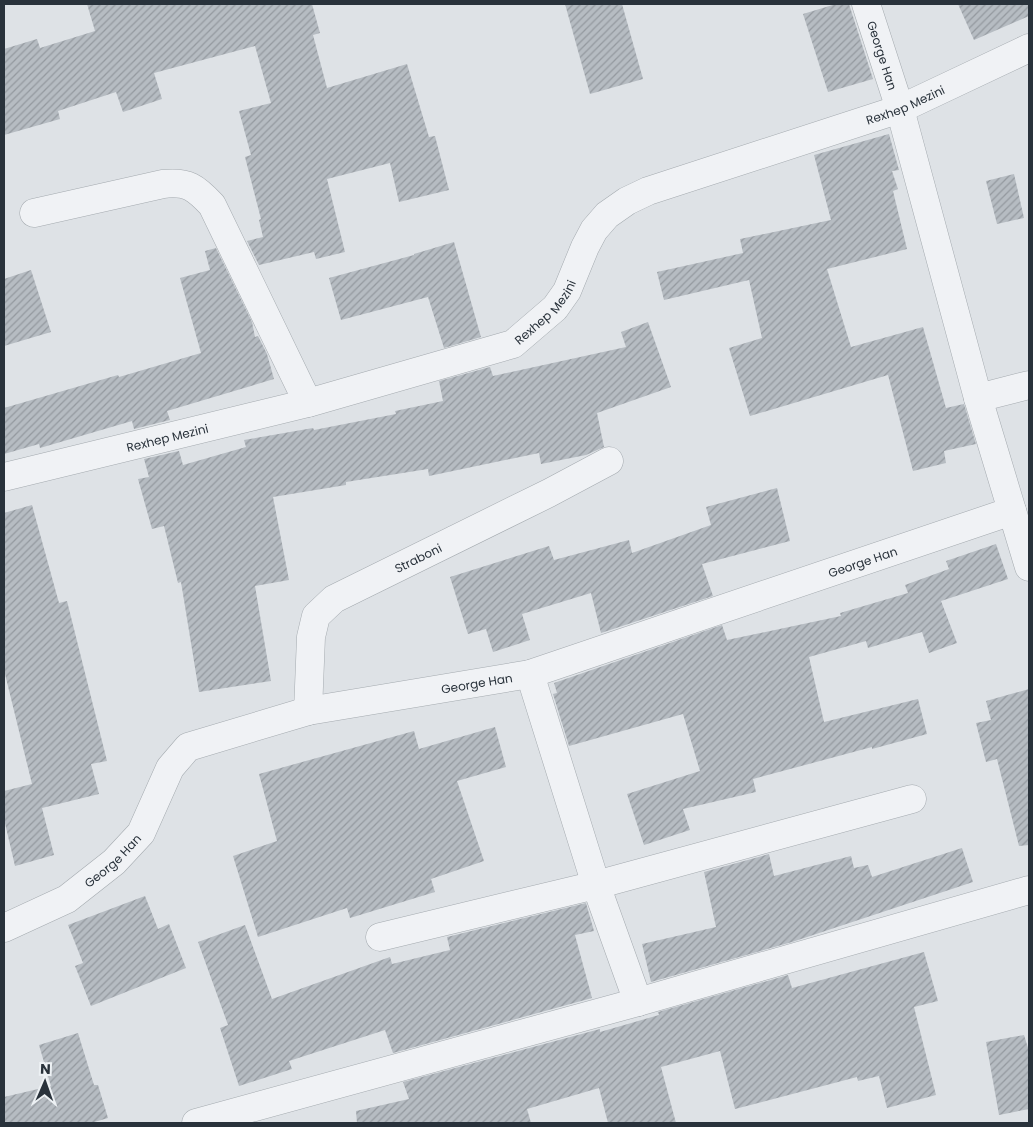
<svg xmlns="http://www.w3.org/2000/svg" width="1033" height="1127" viewBox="0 0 1033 1127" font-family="Poppins,sans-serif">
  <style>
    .building { fill: url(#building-hatch) }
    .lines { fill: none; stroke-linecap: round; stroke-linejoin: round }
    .street-casing { stroke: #a4aaaf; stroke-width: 29 }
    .street { stroke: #f0f2f5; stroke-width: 28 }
    .labels { text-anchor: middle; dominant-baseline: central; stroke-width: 4; stroke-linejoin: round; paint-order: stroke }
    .street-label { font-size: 12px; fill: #29323b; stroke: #edf1f4 }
  </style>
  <defs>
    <pattern id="building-hatch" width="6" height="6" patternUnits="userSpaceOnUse" patternTransform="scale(1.25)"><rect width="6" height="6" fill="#b6bcc2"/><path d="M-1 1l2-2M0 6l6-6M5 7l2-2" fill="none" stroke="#94999f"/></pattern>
  </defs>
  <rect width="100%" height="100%" fill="#dee2e6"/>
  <g class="building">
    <path d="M87,4H312L320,33L313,35L327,88L407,64L429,137L435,136L449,190L399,202L390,163L327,179L345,252L316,259L314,252L259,265L247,241L263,237L259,220L261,219L245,157L251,155L239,111L271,103L255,46L154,73L162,99L123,112L116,92L58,111L60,119L4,135V49L37,39L40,48L95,31Z"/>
    <path d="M565,4H622L643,79L590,94Z"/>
    <path d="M836,4H849L873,79L828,92L803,14Z"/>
    <path d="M958,4H1029V16L974,40Z"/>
    <path d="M889,134L899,170L892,171L898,189L893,191L907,249L827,269L851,347L923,327L946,408L964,404L976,444L944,451L946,463L913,471L888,375L750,416L729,348L762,338L749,280L664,300L657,272L743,253L740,239L831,220L814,155Z"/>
    <path d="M1014,174L1024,218L997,224L986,181Z"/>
    <path d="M454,242L481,337L444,348L428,297L341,320L329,278L414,255V254Z"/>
    <path d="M216,248L252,322L255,337L258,336L267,354L274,379L167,411L170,420L134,429L132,421L40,448L39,444L4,454V408L118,375L119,377L201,353L180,278L210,270L205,251Z"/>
    <path d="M31,270L51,332L4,346V279Z"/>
    <path d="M648,322L671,387L597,413L604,447L586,455L541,464L539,453L429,476L428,469L346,482V485L273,497L289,580L255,586L271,681L199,692L181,582L178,583L164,526L152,529L138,479L149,477L144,459L179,451L183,465L246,447L244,440L313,428L314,430L396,414L395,411L443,401L439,381L490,367L493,376L626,347L621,332Z"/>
    <path d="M777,488L790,541L702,564L713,596L601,633L591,593L522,614L530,640L493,652L486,629L468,634L450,577L549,546L554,560L629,540L632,553L711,525L706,507Z"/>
    <path d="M32,505L59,603L67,601L107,761L91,764L99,794L42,808L54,855L15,866L4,819V791L32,784L4,670V513Z"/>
    <path d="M996,544L1008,579L941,601L957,643L929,653L922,632L868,648L866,641L809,657L824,722L918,699L927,734L872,749V747L753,779L756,792L683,809L690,830L644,845L627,794L700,771L683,714L569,746L553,694L557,693L554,683L722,625L727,640L841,616L840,613L908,593L905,585L949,569L946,561Z"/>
    <path d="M1029,689V845L1019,846L997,759L986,762L976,723L991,720L986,701Z"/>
    <path d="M495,727L506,767L457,781L484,861L431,879L435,892L350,918L347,908L258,937L233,856L277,841L259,774L414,731L419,749Z"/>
    <path d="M962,848L973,882L792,942L651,982L642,944L716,927L704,872L769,854L774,876L851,856L854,868L868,865L872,877Z"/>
    <path d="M145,896L158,929L169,924L186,968L91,1006L75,966L83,963L68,925Z"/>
    <path d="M586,903L594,931L575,935L592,998L393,1053L385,1030L289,1061L292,1069L239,1086L220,1028L228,1025L198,942L245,925L272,999L390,957L392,964L450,950L447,937Z"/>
    <path d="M924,952L938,1001L914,1007L936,1095L887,1108L879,1076L858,1081L857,1077L735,1109L720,1051L661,1067L676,1123H608L599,1088L527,1109L531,1123H357L356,1111L409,1099L403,1082L600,1029V1032L659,1015L658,1012L788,975L792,988Z"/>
    <path d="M78,1033L94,1085H98L108,1118L91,1123H4V1097L51,1086L39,1045Z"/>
    <path d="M1024,1035L1029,1051V1109L999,1115L986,1042Z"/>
  </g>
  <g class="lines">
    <g class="street-casing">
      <g id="street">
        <path id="s1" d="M866,4L900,109L978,398L1029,567"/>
        <path d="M34,213L163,184C188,181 196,188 212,205L308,403"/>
        <path d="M978,398L1029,385"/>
        <path id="s2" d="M4,477L308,403L513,344L555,308L567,291L585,247L594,230L607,215L627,201L648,191L900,109L1029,48"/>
        <path d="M530,674L596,885L638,1002"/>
        <path id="s3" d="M308,711L311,637L316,616L334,599L549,493L609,461"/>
        <path id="s4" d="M4,928L67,899L114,862L141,833L170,768L188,747L308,711L530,674L1012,511"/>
        <path d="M380,937L596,885L912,799"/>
        <path d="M196,1123L638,1002L1029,890"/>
      </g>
    </g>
    <use href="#street" class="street"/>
  </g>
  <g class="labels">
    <g class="street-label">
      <text stroke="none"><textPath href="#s1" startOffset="54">George Han</textPath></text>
      <text stroke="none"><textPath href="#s2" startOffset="1008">Rexhep Mezini</textPath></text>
      <text stroke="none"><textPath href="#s2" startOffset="572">Rexhep Mezini</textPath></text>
      <text stroke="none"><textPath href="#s2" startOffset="168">Rexhep Mezini</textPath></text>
      <text stroke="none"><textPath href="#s3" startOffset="214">Straboni</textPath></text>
      <text stroke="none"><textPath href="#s4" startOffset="969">George Han</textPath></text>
      <text stroke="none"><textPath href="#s4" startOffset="564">George Han</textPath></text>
      <text stroke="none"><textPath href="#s4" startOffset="129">George Han</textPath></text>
    </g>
  </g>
  <rect width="1033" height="1127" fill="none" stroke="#29323b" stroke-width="10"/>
  <g transform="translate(45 1082) rotate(2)" stroke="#edf1f4" stroke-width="4" paint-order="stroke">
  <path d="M0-4L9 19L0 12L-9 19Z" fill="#29323b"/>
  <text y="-8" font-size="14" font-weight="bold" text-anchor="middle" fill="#29323b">N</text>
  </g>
</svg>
